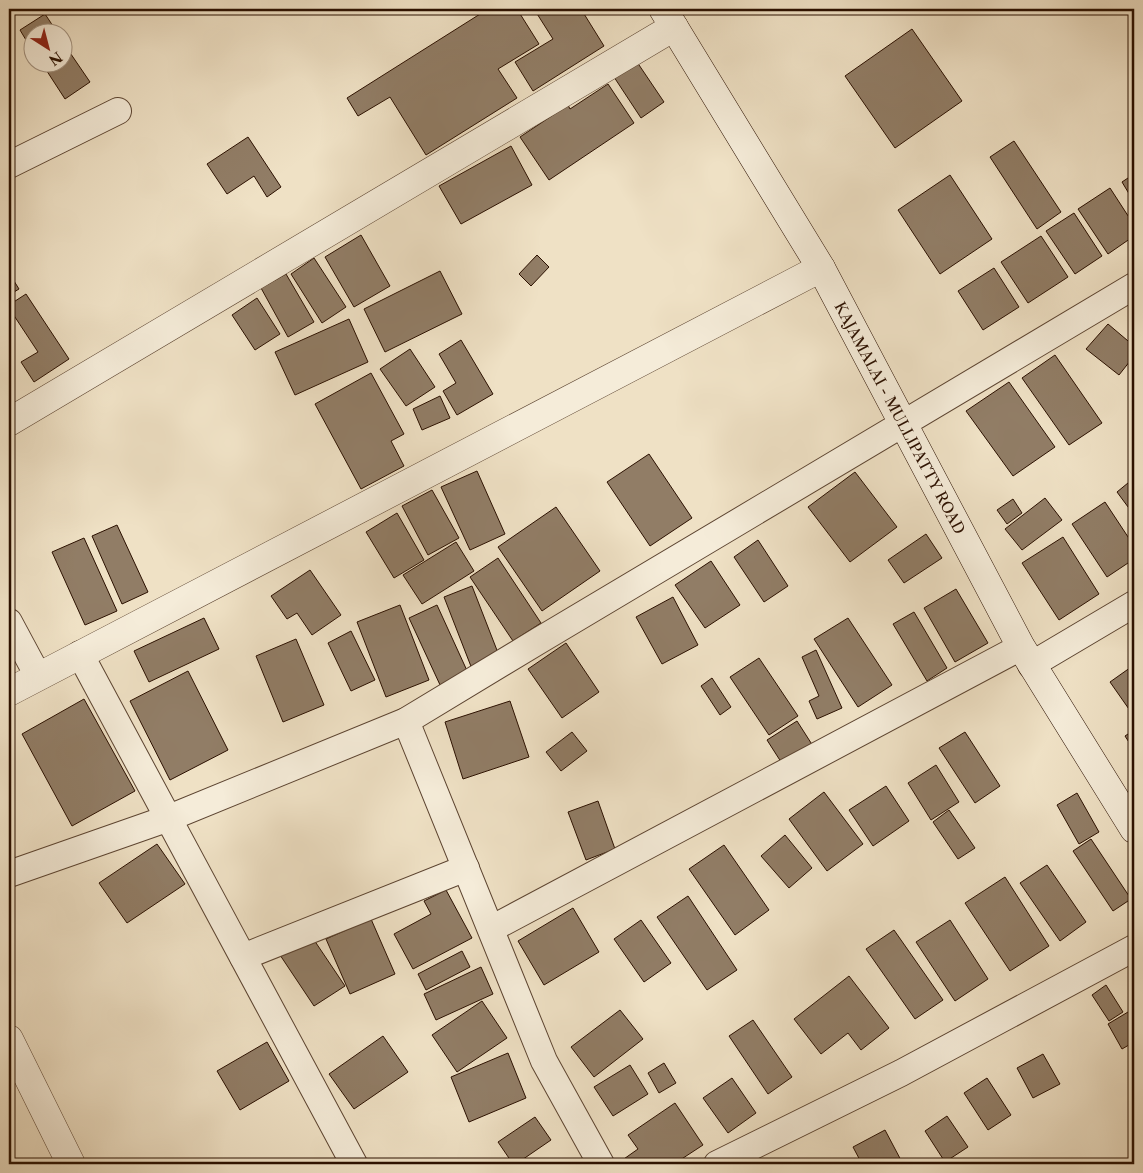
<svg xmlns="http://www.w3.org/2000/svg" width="1143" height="1173" viewBox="0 0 1143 1173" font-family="'Libre Caslon Text',serif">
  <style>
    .building { fill: #917d66; stroke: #2b1000 }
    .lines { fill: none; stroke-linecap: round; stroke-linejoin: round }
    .minor-casing { stroke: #5c4431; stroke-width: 28 }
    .tertiary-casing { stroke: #5c4431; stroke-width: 29 }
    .secondary-casing { stroke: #2b1000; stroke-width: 29 }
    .minor { stroke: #f5ecd9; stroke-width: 26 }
    .tertiary { stroke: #f5ecd9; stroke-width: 28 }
    .secondary { stroke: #f5ecd9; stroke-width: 28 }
    .labels { text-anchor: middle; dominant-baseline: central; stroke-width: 4.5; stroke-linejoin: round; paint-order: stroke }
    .street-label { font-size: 15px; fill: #2b1000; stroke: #f5ecd9 }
  </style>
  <rect width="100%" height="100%" fill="#efe1c5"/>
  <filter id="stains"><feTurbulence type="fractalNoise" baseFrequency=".004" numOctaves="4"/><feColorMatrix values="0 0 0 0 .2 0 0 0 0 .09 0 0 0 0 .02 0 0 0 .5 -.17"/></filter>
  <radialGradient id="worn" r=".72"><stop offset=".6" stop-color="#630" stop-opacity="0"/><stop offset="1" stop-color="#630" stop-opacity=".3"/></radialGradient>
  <g class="building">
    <path d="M488,9H517L539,44L498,69L517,98L426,155L390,97L358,116L347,98Z"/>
    <path d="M534,9H581L604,46L533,91L515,62L553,39Z"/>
    <path d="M45,14L57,32H32V50L20,30Z"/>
    <path d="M912,29L962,101L895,148L845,76Z"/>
    <path d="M62,41L90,82L65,99L41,62H62Z"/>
    <path d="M637,62L664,102L641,118L614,77Z"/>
    <path d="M608,84L634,123L549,180L520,137L568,105L570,109Z"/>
    <path d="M248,137L281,187L267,197L254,176L227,194L207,164Z"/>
    <path d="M1014,141L1061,212L1037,229L990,157Z"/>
    <path d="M511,146L532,185L461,224L439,186Z"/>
    <path d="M1134,174V202L1122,182Z"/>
    <path d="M950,175L992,239L940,274L898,210Z"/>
    <path d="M1110,188L1134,225V236L1108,254L1078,209Z"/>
    <path d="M1074,213L1102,256L1075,274L1046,231Z"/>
    <path d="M361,235L390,286L354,307L325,257Z"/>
    <path d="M1041,236L1068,277L1028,303L1001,262Z"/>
    <path d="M537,255L549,267L531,286L519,274Z"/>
    <path d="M314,258L346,307L322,323L291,274Z"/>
    <path d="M994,268L1019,307L983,330L958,291Z"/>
    <path d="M440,271L462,314L385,352L364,309Z"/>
    <path d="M9,273L19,289L9,295Z"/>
    <path d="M286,274L314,322L288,337L261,288Z"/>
    <path d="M26,294L69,359L34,382L21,362L38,352L9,308V305Z"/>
    <path d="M257,298L280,334L255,350L232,315Z"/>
    <path d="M349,319L368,362L295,395L275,352Z"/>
    <path d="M1108,324L1134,346V356L1119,375L1086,349Z"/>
    <path d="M461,340L493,394L457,415L443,391L456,383L439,354Z"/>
    <path d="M410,349L435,387L406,406L380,369Z"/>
    <path d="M1055,355L1102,423L1069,445L1022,378Z"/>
    <path d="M371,373L404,434L391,441L404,466L361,489L315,404Z"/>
    <path d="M1009,382L1055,447L1013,476L966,411Z"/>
    <path d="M440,396L450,418L422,430L413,409Z"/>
    <path d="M649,454L692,518L650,546L607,482Z"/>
    <path d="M477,471L505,534L470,550L441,487Z"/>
    <path d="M855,472L897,527L850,562L808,507Z"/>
    <path d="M1134,478V515L1117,492Z"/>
    <path d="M432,490L459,538L428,555L402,506Z"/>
    <path d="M1045,498L1062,520L1022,550L1005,529Z"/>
    <path d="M1013,499L1022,513L1007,524L997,510Z"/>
    <path d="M1105,502L1134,546V559L1107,577L1072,524Z"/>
    <path d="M556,507L600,571L542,611L498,547Z"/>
    <path d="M397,513L424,560L394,578L366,532Z"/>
    <path d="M117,525L148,592L122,604L92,536Z"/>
    <path d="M926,534L942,558L904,583L888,560Z"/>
    <path d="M1063,537L1099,594L1059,620L1022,563Z"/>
    <path d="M84,538L117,611L85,625L52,552Z"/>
    <path d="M758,540L788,586L764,602L734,557Z"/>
    <path d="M456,542L474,571L422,604L403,575Z"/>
    <path d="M498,558L541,623L513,641L470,577Z"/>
    <path d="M711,561L740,605L705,628L675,585Z"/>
    <path d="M310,570L341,615L312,635L297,613L287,619L271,596Z"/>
    <path d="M472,586L500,658L472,669L444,597Z"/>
    <path d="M956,589L988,643L955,662L924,608Z"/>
    <path d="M673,597L698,645L662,664L636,617Z"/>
    <path d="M400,605L429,680L386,697L357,622Z"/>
    <path d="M437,605L469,675L441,687L409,618Z"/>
    <path d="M914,612L947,668L927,681L893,624Z"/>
    <path d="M204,618L219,649L149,682L134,651Z"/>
    <path d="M848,618L892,685L858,707L814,639Z"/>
    <path d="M351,631L375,680L351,691L328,643Z"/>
    <path d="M296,639L324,705L283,722L256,656Z"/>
    <path d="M566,643L599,692L562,718L528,669Z"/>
    <path d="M816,650L842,708L817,719L809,701L819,696L802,657Z"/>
    <path d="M759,658L798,716L769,735L730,677Z"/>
    <path d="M1134,665V709L1131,712L1110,682Z"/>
    <path d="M188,671L228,750L170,780L130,701Z"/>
    <path d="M712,678L731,707L720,715L701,686Z"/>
    <path d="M84,699L135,791L72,826L22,734Z"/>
    <path d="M510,701L529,757L463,779L445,722Z"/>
    <path d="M797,721L813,746L783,765L767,740Z"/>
    <path d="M1134,730V750L1125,736Z"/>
    <path d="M572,732L587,751L561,771L546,752Z"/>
    <path d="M965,732L1000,786L975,803L939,748Z"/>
    <path d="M936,765L959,802L931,820L908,783Z"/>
    <path d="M886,786L909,821L873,846L849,810Z"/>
    <path d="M824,792L863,844L827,871L789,819Z"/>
    <path d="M1077,793L1099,832L1079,844L1057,805Z"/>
    <path d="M598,801L615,849L586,860L568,812Z"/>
    <path d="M949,810L975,848L958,859L933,822Z"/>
    <path d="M785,835L812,868L789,888L761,856Z"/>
    <path d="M1091,839L1131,899L1113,911L1073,851Z"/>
    <path d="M157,844L185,884L127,923L99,883Z"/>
    <path d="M724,845L769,910L735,935L689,869Z"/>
    <path d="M1047,865L1086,922L1060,941L1020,883Z"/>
    <path d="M1005,877L1049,946L1010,971L965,903Z"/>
    <path d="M446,890L472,938L413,969L394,934L431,914L424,901Z"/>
    <path d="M688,896L737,970L707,990L657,917Z"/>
    <path d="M573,908L599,952L544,985L518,941Z"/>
    <path d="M371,919L395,974L350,994L326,939Z"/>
    <path d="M641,920L671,963L644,982L614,939Z"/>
    <path d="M950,920L988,979L955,1001L916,942Z"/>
    <path d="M894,930L943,1000L915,1019L866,949Z"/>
    <path d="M310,934L345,986L314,1006L280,955Z"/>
    <path d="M462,951L470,967L426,990L418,974Z"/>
    <path d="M481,967L493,994L436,1020L424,994Z"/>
    <path d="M849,976L889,1028L861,1050L848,1033L821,1054L794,1019Z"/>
    <path d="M1106,985L1123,1012L1109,1021L1092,995Z"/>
    <path d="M482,1001L507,1038L457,1072L432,1035Z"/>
    <path d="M1133,1009L1134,1011V1042L1122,1049L1108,1024Z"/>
    <path d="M620,1010L643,1039L594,1077L571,1047Z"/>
    <path d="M753,1020L792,1077L768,1094L729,1036Z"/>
    <path d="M383,1036L408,1072L354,1109L329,1074Z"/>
    <path d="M267,1042L289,1081L240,1110L217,1071Z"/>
    <path d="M508,1053L526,1098L469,1122L451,1077Z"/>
    <path d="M1043,1054L1060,1084L1033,1098L1017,1068Z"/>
    <path d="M664,1063L676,1083L659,1093L648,1073Z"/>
    <path d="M630,1065L648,1094L613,1116L594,1087Z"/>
    <path d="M732,1078L756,1113L728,1133L703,1098Z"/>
    <path d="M987,1078L1011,1115L988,1130L964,1093Z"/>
    <path d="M675,1103L703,1145L674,1164H623L621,1161L638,1149L628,1135Z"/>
    <path d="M947,1116L968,1147L945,1162L925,1131Z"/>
    <path d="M535,1117L551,1140L516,1164H513L498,1142Z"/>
    <path d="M885,1130L903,1164H862L853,1147Z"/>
  </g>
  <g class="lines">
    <g class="minor-casing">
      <g id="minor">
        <path d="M9,165L118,111"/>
        <path d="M9,622L38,676"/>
        <path d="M80,654L354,1164"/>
        <path d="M1031,665L1134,604"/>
        <path d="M406,721L544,1061L601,1164"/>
        <path d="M9,874L169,818L406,721L540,640L1134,286"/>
        <path d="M491,929L1021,647"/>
        <path d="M243,957L466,868"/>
        <path d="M717,1164L901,1073L1134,948"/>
      </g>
    </g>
    <g class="tertiary-casing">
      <g id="tertiary">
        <path d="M9,422L674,27"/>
        <path d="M9,692L821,268"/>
        <path d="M9,1039L71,1164"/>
      </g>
    </g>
    <g class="secondary-casing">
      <path id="secondary" d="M663,9L821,268L1021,647L1134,829"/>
    </g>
    <use href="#minor" class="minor"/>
    <use href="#tertiary" class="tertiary"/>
    <use href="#secondary" class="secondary"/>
  </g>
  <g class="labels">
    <g class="street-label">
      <text transform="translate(900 418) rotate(62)">KAJAMALAI - MULLIPATTY ROAD</text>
    </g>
  </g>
  <rect width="1143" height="1173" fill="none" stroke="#efe1c5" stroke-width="30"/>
  <rect x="10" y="10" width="1123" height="1153" fill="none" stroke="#2b1000" stroke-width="2.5"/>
  <rect x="15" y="15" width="1113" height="1143" fill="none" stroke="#2b1000"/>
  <g transform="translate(48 48) rotate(144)"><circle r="24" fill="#f5ecd9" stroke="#a49482"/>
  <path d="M0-4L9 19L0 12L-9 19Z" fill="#8f2418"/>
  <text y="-8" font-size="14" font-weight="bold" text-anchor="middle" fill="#2b1000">N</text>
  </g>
  <rect width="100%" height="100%" filter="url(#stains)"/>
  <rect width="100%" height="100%" fill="url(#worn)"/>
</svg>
